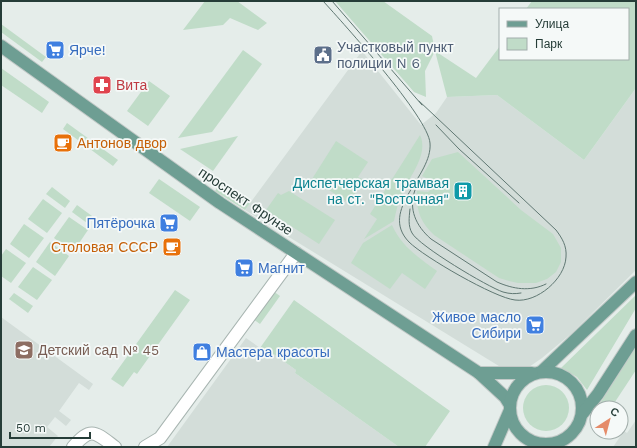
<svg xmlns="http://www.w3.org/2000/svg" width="637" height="448" viewBox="0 0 637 448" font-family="'Work Sans',sans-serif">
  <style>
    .built { fill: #d3ddd9 }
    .green { fill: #c0dcc8 }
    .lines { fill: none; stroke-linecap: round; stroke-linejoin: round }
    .minor-casing { stroke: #a8b5b1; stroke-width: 14 }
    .major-casing { stroke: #c2c9c7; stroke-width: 14 }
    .minor { stroke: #fff; stroke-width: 12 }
    .major { stroke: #6e9e93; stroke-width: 12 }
    .tram { stroke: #607873; stroke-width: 1 }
    .labels { text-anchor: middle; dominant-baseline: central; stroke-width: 3.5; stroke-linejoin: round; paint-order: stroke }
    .service-label { font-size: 14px; fill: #4e5e75; stroke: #f5f9f8; text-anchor: start }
    .shop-label { font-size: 14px; fill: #366cbe; stroke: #f5f9f8; text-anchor: start }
    .health-label { font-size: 14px; fill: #be3a42; stroke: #f5f9f8; text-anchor: start }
    .food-label { font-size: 14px; fill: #c56008; stroke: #f5f9f8; text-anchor: start }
    .culture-label { font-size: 14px; fill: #0d838f; stroke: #f5f9f8; text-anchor: end }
    .street-label { font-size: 14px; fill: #263d38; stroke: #f5f9f8 }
    .education-label { font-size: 14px; fill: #785e54; stroke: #f5f9f8; text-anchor: start }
  </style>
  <rect width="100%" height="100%" fill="#e5edea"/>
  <g class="built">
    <path d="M362,51L421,125L436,113L447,97L497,95L584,160L636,88V270L572,333L542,358L526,369L507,371L245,210Z"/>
    <path d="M1,317L93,384L89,390L79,383L59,411L71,420L66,426L55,417L47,427L58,436L49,447H1Z"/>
    <path d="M246,338L263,350L265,348L296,370L295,373L399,447H167Z"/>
    <path d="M636,420V447H613L624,431L627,433Z"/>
  </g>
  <g class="green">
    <path d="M205,1H237L267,23L258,30L230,18L223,25L183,30Z"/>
    <path d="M335,1H383L432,36L435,51L476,78L500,46V59H628V9H526L532,1H636V88L584,160L497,95L447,97L435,51L425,71L426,97L414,92Z"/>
    <path d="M1,24L46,57L42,62L1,32Z"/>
    <path d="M243,50L262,64L212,132L178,138Z"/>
    <path d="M1,68L49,102L42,113L1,85Z"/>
    <path d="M149,81L170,96L148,126L127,111Z"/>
    <path d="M67,123L118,160L113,166L63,129Z"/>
    <path d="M420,135C429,154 410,176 402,193C398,202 396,212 394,221L364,239L377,219L370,214Z"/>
    <path d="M238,136L213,171L180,149Z"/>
    <path d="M336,141L368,162L358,177L364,180L349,203L312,179Z"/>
    <path d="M458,152L521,210L553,234L561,248V262L556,272L547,279L536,283H518L509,281L499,278L434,235C420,222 416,210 417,191L428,192L437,184L422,176L432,159Z"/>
    <path d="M159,179L200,207L190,221L149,193Z"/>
    <path d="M222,181L251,202L245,210L215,191Z"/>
    <path d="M52,187L70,201L65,208L46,194Z"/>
    <path d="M289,191L335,220L319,244L266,210L278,193L281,195Z"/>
    <path d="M43,199L62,213L47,233L28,219Z"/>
    <path d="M77,205L92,216L87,223L72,212Z"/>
    <path d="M69,217L88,230L73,252L54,238Z"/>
    <path d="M24,224L44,238L29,258L10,244Z"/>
    <path d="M392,225C402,247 418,257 437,271L425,289L402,273L390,289L351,263L363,243Z"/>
    <path d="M50,242L69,256L55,276L36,262Z"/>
    <path d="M6,249L26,263L11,283L1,276V256Z"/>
    <path d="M33,267L52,280L37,300L18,287Z"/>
    <path d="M175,290L190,300L137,374L134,372L123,387L111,379Z"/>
    <path d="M273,291L280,296L260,324L253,319Z"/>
    <path d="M14,293L33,306L28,313L9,299Z"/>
    <path d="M636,295V308L587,390L577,377L561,368Z"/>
    <path d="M294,300L450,411L425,447H399L295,373L296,370L265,348L263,350L260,348Z"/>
    <path d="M636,347V370L611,408H597Z"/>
    <circle cx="546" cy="408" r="23"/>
  </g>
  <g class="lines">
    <g class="minor-casing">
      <g id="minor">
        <path d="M73,447C91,426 95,432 115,447"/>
        <path d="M145,447L160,438L296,253"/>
      </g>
    </g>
    <g class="major-casing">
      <g id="major">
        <path d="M1,46L220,203L479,373L505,397L510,405"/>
        <path d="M541,372L636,282"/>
        <circle cx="546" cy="408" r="36"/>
        <path d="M479,373H532"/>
        <path d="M583,413L598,394L636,335"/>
        <path d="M494,447L510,410"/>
      </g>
    </g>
    <use href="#minor" class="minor"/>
    <use href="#major" class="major"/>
    <g class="tram">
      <path d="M323,1C344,24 428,117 430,143C433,176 378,210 409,242C424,257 495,298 515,300C537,303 565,279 566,257C567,246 562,238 556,230L419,101"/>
      <path d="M332,1L422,105"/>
      <path d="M436,125L459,149L519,203"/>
      <path d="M415,190C408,209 416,226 431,239L497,282C513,289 530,292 546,284"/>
      <path d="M410,209C409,218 408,226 412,233C419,246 488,287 503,292C510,294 515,294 521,293"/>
    </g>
  </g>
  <defs>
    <g id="supermarket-square" transform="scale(1)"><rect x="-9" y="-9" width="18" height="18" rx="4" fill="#3f7fe0" stroke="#f5f9f8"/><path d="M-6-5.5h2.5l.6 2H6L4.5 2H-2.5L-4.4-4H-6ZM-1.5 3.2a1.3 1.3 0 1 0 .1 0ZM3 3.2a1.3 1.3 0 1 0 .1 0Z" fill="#fff"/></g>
    <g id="civic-square" transform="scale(1)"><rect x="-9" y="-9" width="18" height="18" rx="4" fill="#5c6f8a" stroke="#f5f9f8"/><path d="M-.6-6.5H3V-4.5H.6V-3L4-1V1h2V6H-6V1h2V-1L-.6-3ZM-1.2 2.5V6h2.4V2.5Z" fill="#fff"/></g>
    <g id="pharmacy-square" transform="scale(1)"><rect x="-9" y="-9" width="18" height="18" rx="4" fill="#e0444e" stroke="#f5f9f8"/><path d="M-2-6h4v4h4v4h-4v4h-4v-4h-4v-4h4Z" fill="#fff"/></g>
    <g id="cafe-square" transform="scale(1)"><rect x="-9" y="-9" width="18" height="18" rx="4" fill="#e8710a" stroke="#f5f9f8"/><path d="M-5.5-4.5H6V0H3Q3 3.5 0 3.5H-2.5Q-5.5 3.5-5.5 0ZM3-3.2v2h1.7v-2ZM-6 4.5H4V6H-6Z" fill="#fff"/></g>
    <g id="building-square" transform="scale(1)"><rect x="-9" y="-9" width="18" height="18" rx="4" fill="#0f9aa8" stroke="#f5f9f8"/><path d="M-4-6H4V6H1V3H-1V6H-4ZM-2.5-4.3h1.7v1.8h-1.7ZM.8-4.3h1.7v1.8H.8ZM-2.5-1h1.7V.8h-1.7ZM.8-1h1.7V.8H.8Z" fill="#fff"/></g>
    <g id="school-square" transform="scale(1)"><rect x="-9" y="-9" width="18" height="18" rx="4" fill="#8d6e63" stroke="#f5f9f8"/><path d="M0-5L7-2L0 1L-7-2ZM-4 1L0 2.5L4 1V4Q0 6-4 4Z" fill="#fff"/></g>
    <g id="shop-square" transform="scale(1)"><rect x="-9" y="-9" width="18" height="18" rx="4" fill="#3f7fe0" stroke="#f5f9f8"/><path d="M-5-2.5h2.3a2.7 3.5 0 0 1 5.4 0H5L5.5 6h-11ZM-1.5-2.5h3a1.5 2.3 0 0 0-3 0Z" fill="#fff"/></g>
  </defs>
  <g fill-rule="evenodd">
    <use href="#supermarket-square" x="55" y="50"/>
    <use href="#civic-square" x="323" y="55"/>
    <use href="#pharmacy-square" x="102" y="85"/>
    <use href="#cafe-square" x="63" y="143"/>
    <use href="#building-square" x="463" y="191"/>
    <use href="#supermarket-square" x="169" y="223"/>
    <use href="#cafe-square" x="172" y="247"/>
    <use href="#supermarket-square" x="244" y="268"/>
    <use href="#supermarket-square" x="535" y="325"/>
    <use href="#school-square" x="24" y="350"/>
    <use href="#shop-square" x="202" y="352"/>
  </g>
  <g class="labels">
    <g class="service-label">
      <text x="337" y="47">Участковый пункт<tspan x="337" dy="16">полиции N 6</tspan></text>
    </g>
    <g class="shop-label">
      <text x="69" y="50">Ярче!</text>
      <text x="155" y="223" text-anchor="end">Пятёрочка</text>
      <text x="258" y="268">Магнит</text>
      <text x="521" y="317" text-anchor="end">Живое масло<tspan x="521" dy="16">Сибири</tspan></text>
      <text x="216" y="352">Мастера красоты</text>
    </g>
    <g class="health-label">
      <text x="116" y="85">Вита</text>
    </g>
    <g class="food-label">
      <text x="77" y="143">Антонов двор</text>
      <text x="158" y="247" text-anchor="end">Столовая СССР</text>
    </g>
    <g class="culture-label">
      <text x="449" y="183">Диспетчерская трамвая<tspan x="449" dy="16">на ст. "Восточная"</tspan></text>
    </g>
    <g class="street-label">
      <text transform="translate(246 201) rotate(34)">проспект Фрунзе</text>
    </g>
    <g class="education-label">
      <text x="38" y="350">Детский сад № 45</text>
    </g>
  </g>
  <rect width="637" height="448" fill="none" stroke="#263d38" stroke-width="4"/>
  <rect x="499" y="8" width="130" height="52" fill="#f5f9f8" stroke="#a2aeab"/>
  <rect x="507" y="21" width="20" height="6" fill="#6e9e93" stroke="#a2aeab"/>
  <text x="535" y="28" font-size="12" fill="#263d38">Улица</text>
  <rect x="507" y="38" width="20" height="12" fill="#c0dcc8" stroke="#a2aeab"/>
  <text x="535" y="48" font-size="12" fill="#263d38">Парк</text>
  <g transform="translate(609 420) rotate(36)"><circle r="19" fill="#f5f9f8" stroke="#a2aeab"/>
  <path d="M0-3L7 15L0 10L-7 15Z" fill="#e58c6a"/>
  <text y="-6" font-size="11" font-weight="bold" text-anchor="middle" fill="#263d38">С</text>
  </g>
  <path d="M10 432v6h80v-6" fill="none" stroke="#263d38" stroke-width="2"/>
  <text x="16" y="432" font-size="12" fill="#263d38" stroke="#f5f9f8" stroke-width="3" paint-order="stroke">50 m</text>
</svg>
